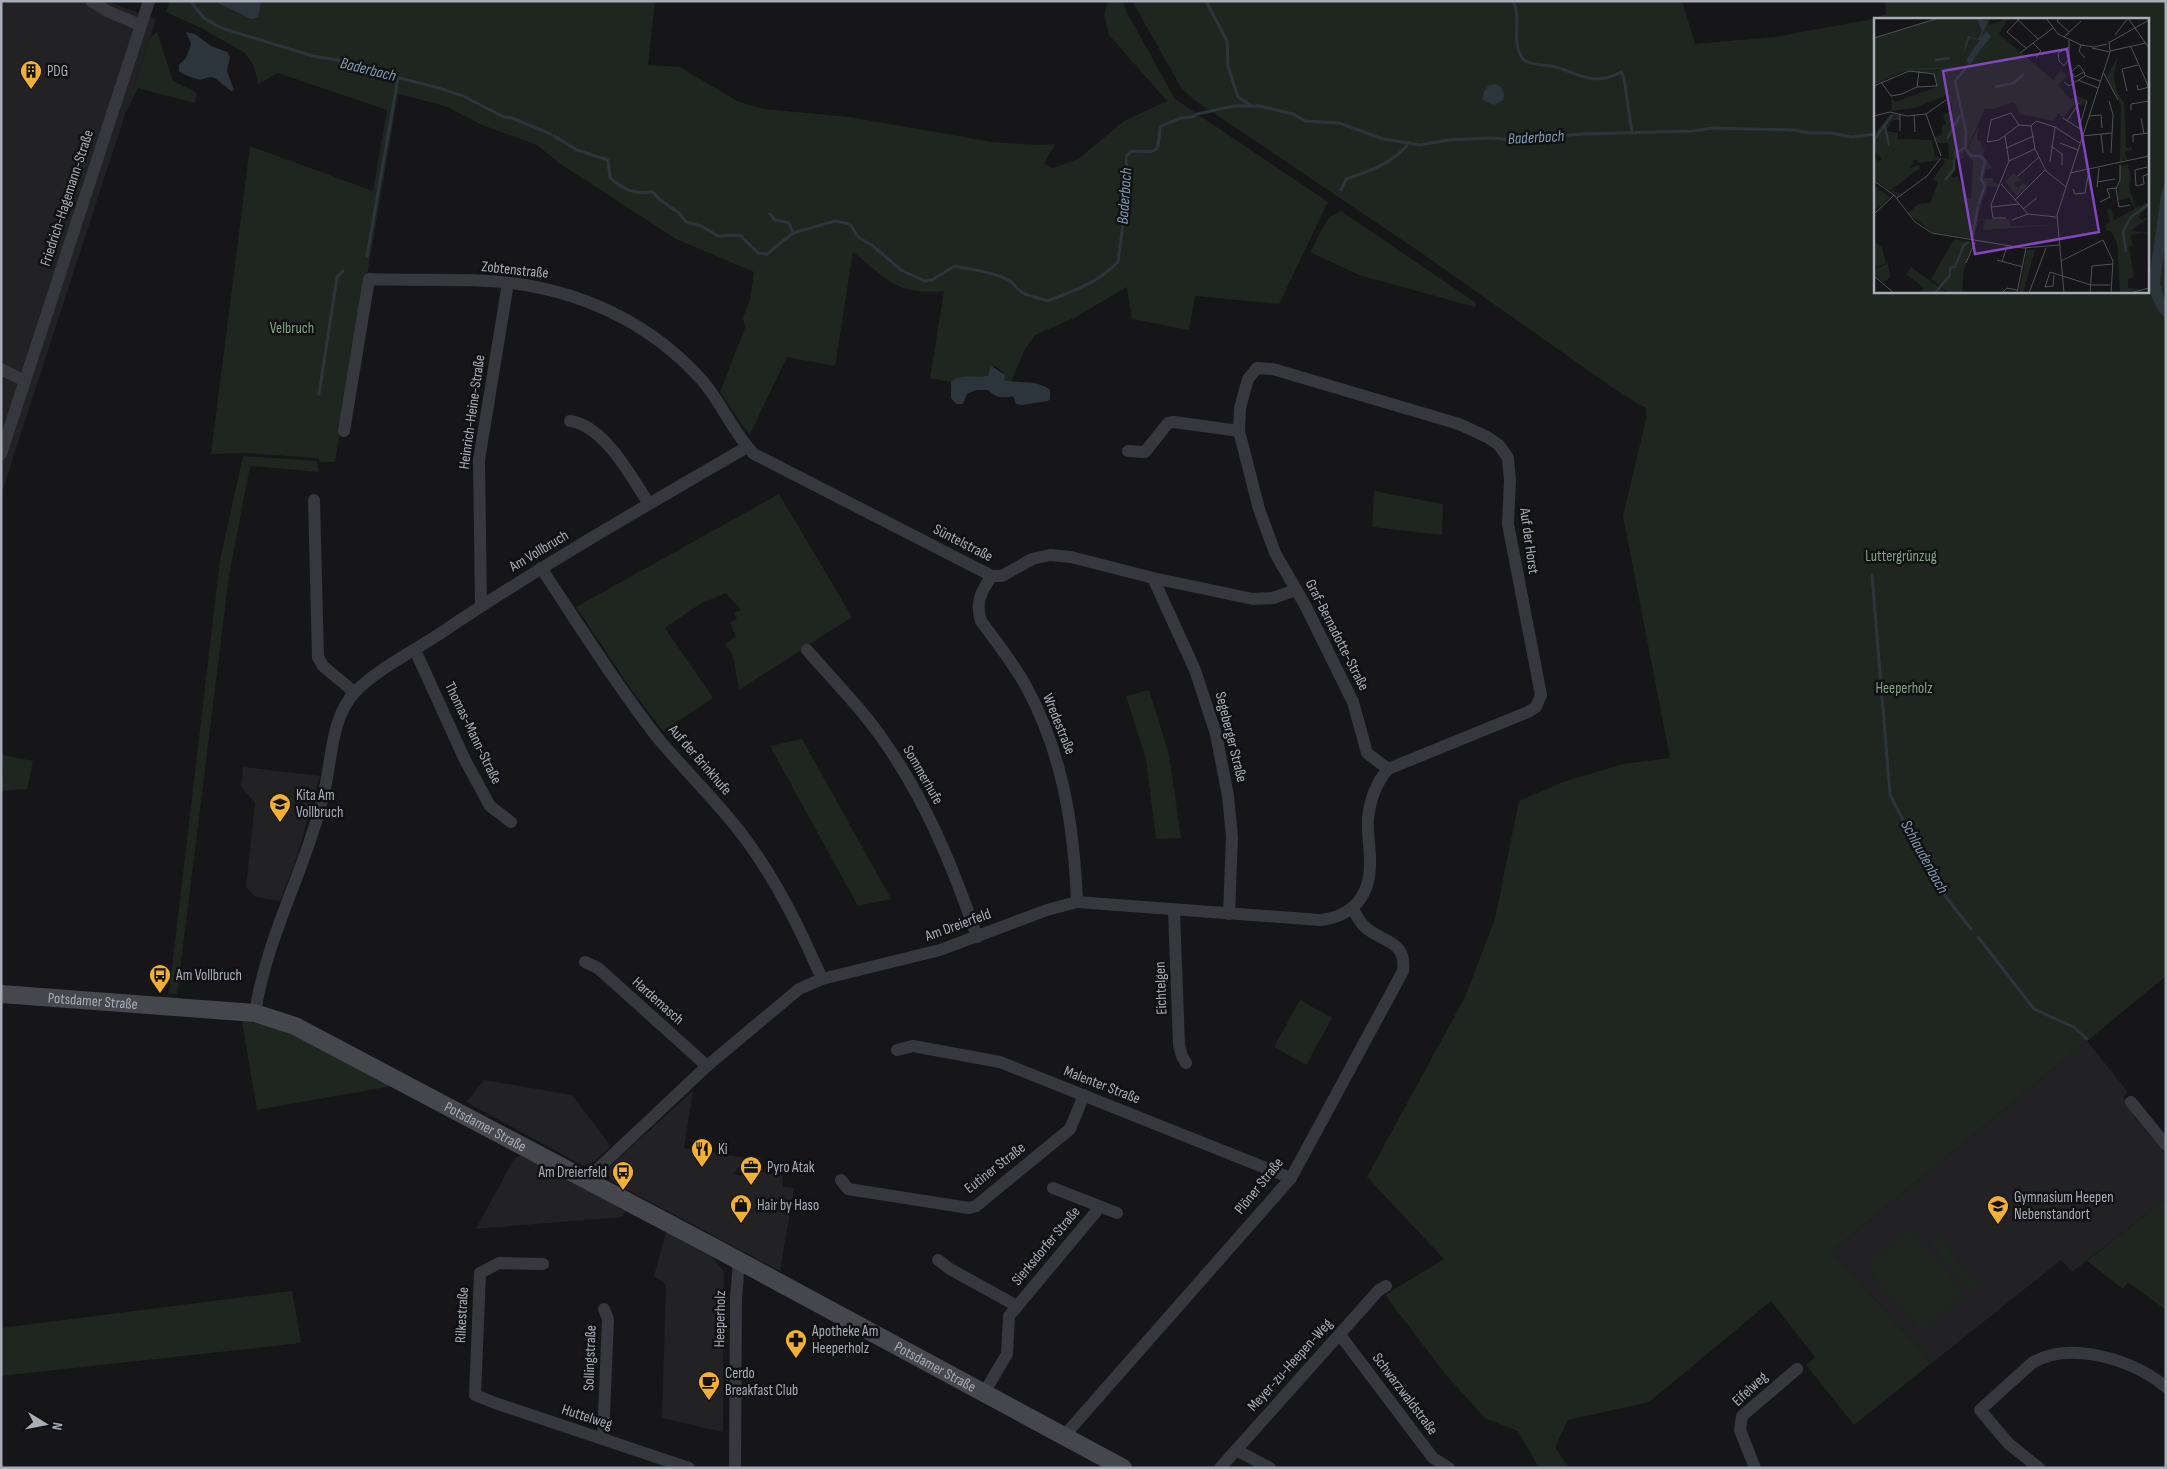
<svg xmlns="http://www.w3.org/2000/svg" width="2167" height="1469" viewBox="0 0 2167 1469" font-family="'Sofia Sans Condensed',sans-serif">
  <style>
    .built { fill: #222225 }
    .green { fill: #1e261f; fill-rule: evenodd }
    .water { fill: #2c353c }
    .lines { fill: none; stroke-linecap: round; stroke-linejoin: round }
    .stream { stroke: #2c353c; stroke-width: 3 }
    .street { stroke: #37383d; stroke-width: 12 }
    .secondary { stroke: #45474d; stroke-width: 18 }
    .labels { text-anchor: middle; dominant-baseline: central; stroke-width: 5; stroke-linejoin: round; paint-order: stroke }
    .poi-label { font-size: 15px; fill: #a8adb8; stroke: #111113; text-anchor: start }
    .street-label { font-size: 15px; fill: #a8adb8; stroke: #111113 }
    .park-label { font-size: 15px; fill: #7fa381; stroke: #111113 }
    .water-label { font-size: 16px; font-style: italic; fill: #7f9bb3; stroke: #111113 }
    .inset-river { fill: none; stroke: #2c353c; stroke-width: 2.5 }
    .inset-road { fill: none; stroke: #505258; stroke-width: 1 }
    .view { fill: #8446be; fill-opacity: 0.15; stroke: #8446be; stroke-width: 2.5 }
    .inset-edge { fill: none; stroke: #a8adb8; stroke-width: 2.5 }
  </style>
  <rect width="100%" height="100%" fill="#161618"/>
  <g class="built">
    <path d="M1,1H106L156,19L1,495Z"/>
    <path d="M243,767L320,776L297,856L280,901L256,897L246,887L255,803L241,786Z"/>
    <path d="M2087,1041L2128,1092L2123,1097L2136,1113L2133,1115L2166,1155V1199L2072,1272L2061,1260L1932,1363L1832,1251Z"/>
    <path d="M484,1080L572,1095L611,1146L590,1165L584,1166L466,1102Z"/>
    <path d="M693,1091L684,1148L747,1158L733,1174L745,1176L746,1169L783,1176L782,1187L794,1188L780,1271L611,1181L608,1174L611,1165Z"/>
    <path d="M519,1156H523L626,1211L622,1217L476,1229L514,1159Z"/>
    <path d="M666,1232L712,1257L724,1272L723,1432L662,1418L666,1285L654,1276Z"/>
  </g>
  <g class="green">
    <path d="M170,1H655L648,65L680,67L737,101L763,109L850,117L992,142L1037,145L1055,144L1044,164L1053,168L1078,159L1124,121L1167,101L1109,35L1104,14L1108,1H1123L1126,11L1175,99L1328,202L1279,304L1195,296L1189,330L1132,319L1127,287L1074,318L1035,335L1025,349L1011,382L1003,379V372L995,366L991,369L990,375L979,378L961,377L951,382L930,378L944,291C896,295 888,280 853,252L835,366L787,357L750,434L743,426L720,392L745,328L743,317L750,300L754,272L676,239L559,163L537,145L482,125L445,106L398,94L335,462H320L318,458L244,453L211,454L250,146L373,191L387,110L278,73L258,84L254,66L245,53L201,28L166,12Z"/>
    <path d="M1132,1H1682L1695,44L1775,37L1872,19L1886,14L1885,1H2166V976L1832,1251L1932,1363L1854,1425L1806,1365L1815,1357L1771,1301L1649,1402L1568,1420L1555,1447L1569,1468H1539L1518,1431L1485,1418L1446,1375L1385,1295L1444,1259L1367,1177L1465,997L1495,919L1519,801L1563,782L1623,764L1670,758L1623,516L1646,419V408L1623,395L1420,252L1196,101L1182,89ZM1876,19H2148V291H1876Z"/>
    <path d="M157,32L173,81L197,93L195,103L138,88L126,111L150,38Z"/>
    <path d="M1341,211L1476,303L1475,307L1359,275L1310,252L1329,217Z"/>
    <path d="M243,456L317,461L319,472L250,466L229,576L177,994L169,993L220,560Z"/>
    <path d="M1374,491L1443,504L1442,535L1372,527Z"/>
    <path d="M779,494L852,617L739,690L733,655L725,644L736,637L730,623L737,618L734,613L741,610L726,593L700,604L665,628L713,698L663,731L631,689L576,607Z"/>
    <path d="M1149,690L1169,755L1181,838L1156,839L1146,759L1126,696Z"/>
    <path d="M802,739L891,899L858,906L770,746Z"/>
    <path d="M3,755L33,761L27,789L1,791Z"/>
    <path d="M1300,1000L1332,1018L1306,1065L1274,1047Z"/>
    <path d="M242,1021C296,1027 345,1061 392,1086L257,1110Z"/>
    <path d="M2166,1199V1310L2128,1282L2123,1289L2087,1261Z"/>
    <path d="M1910,1229L1964,1294L1921,1331L1867,1266Z"/>
    <path d="M1938,1237L1977,1285L1970,1291L1931,1243Z"/>
    <path d="M292,1291L301,1343L1,1376V1328Z"/>
  </g>
  <g class="water">
    <path d="M261,1L258,18L251,19L216,2Z"/>
    <path d="M186,32L195,34L211,46L227,52L230,57L227,71L234,90L231,91L215,78L210,77L200,80L185,75L179,71V65L186,58L191,44Z"/>
    <path d="M1496,84L1501,87L1504,94L1503,100L1494,105L1482,100L1484,91L1489,85Z"/>
    <path d="M2166,180V237L2160,284L2166,303V319C2154,307 2150,296 2149,280L2161,196Z"/>
    <path d="M990,365L1005,375L1004,380C1019,384 1037,379 1050,390V399L1048,401L1022,405L1016,404L1013,396C1002,399 995,397 988,390H976L967,394L963,404H956L951,398V382C962,372 977,380 989,375Z"/>
  </g>
  <g class="lines">
    <g class="stream">
      <path d="M190,1L204,18L221,28L313,56L337,60L352,66L439,88L463,96L504,117L512,118L551,134"/>
      <path d="M1206,1L1227,41L1228,66L1238,97L1249,104"/>
      <path d="M1513,1C1522,17 1511,42 1522,58C1528,66 1546,64 1555,67C1581,74 1593,87 1621,72L1624,78L1632,133"/>
      <path d="M554,136L577,150L608,160L610,178C626,191 633,194 653,192L659,199L679,213L686,222L701,226L718,236L737,235L741,236L758,253L767,254L793,233L835,221L850,224L858,237L873,246L901,270L925,281L932,280L955,266C973,270 994,272 1010,281C1015,285 1018,291 1025,294C1031,297 1040,298 1048,301C1073,291 1099,282 1118,262L1129,177L1126,162L1127,155L1132,151C1159,152 1158,155 1160,127L1180,118L1193,117L1197,114L1234,106H1259L1293,114L1305,121L1339,123L1383,139L1420,145L1449,140L1491,138L1515,140L1582,134L1693,131L1712,128L1794,130L1809,133H1830L1852,137L1876,134"/>
      <path d="M1341,190L1346,179C1367,172 1397,162 1409,142"/>
      <path d="M770,214L775,220L789,223L793,233"/>
      <path d="M367,256L398,78"/>
      <path d="M319,394L337,277L343,271"/>
      <path d="M1872,575L1890,795L1938,887L1971,929"/>
      <path d="M1978,937L2034,1009L2074,1027L2087,1039"/>
    </g>
    <g class="street">
      <path d="M91,1L107,11L140,25"/>
      <path d="M1,369L25,381"/>
      <path d="M570,421C604,425 632,478 649,504"/>
      <path d="M344,431L369,279C420,281 475,277 525,285C592,296 653,327 699,377C721,400 732,432 754,454L992,576H1002L1032,559L1050,555L1071,557L1153,578L1253,599L1273,598L1296,590"/>
      <path d="M1128,451L1145,452L1168,423L1174,422L1239,431"/>
      <path d="M1,454L149,1"/>
      <path d="M314,500L318,657L323,666L354,692"/>
      <path d="M541,568C579,625 615,683 657,737C685,771 717,801 744,837C777,881 800,929 822,979"/>
      <path d="M992,576C981,591 975,603 981,621C997,643 1014,664 1027,688C1063,755 1074,827 1077,902"/>
      <path d="M1153,578L1195,670L1216,734L1228,796L1232,837L1229,914"/>
      <path d="M481,606L479,460L508,283"/>
      <path d="M415,650L465,760L490,806L511,822"/>
      <path d="M807,650C834,681 863,710 886,744C927,803 954,870 977,937"/>
      <path d="M1174,911L1179,1045L1182,1056L1186,1063"/>
      <path d="M585,962L598,968L707,1066"/>
      <path d="M255,1013C267,933 310,862 326,783C332,753 333,715 355,692C376,670 415,650 441,633C540,566 644,507 747,447"/>
      <path d="M897,1050L913,1046L1000,1062L1291,1178"/>
      <path d="M2131,1102L2166,1145"/>
      <path d="M586,1180L707,1066L799,989L822,979L940,950L1047,910L1077,902L1320,920C1354,916 1371,895 1370,860C1370,846 1367,832 1368,818C1370,800 1376,783 1388,769L1367,753L1353,702L1305,605L1275,553L1259,509L1239,431L1240,408L1248,379L1257,368L1273,369L1459,424L1487,437L1499,445L1508,458L1510,480L1508,524L1541,695L1536,707L1528,712L1388,769"/>
      <path d="M841,1180L848,1189L969,1208L976,1206L1070,1129L1084,1095"/>
      <path d="M1053,1188L1117,1213"/>
      <path d="M938,1260L950,1269L1017,1306"/>
      <path d="M543,1264L499,1263L480,1273L475,1395L495,1403L689,1468"/>
      <path d="M1340,1335L1433,1458L1449,1468"/>
      <path d="M984,1393L1007,1354L1009,1316L1100,1207"/>
      <path d="M1064,1436L1291,1178L1403,971C1407,939 1381,943 1364,926C1359,921 1356,915 1353,909"/>
      <path d="M603,1439L608,1319L604,1309"/>
      <path d="M1236,1450L1270,1468"/>
      <path d="M735,1468L736,1299L739,1261"/>
      <path d="M1220,1468L1379,1290L1386,1286"/>
      <path d="M1755,1468L1740,1430L1742,1416L1797,1369"/>
      <path d="M2039,1468L2009,1444L1980,1410L2032,1363C2071,1340 2133,1360 2166,1387"/>
    </g>
    <path class="secondary" id="s1" d="M1,994L255,1013L295,1026L719,1250L1123,1468"/>
  </g>
  <defs>
    <g id="building-pin" transform="scale(1.125)"><path d="M0 17L-7.5 6A9.5 9.5 0 1 1 7.5 6Z" fill="#f2b134" stroke="#111113"/><path d="M-4-6H4V6H1V3H-1V6H-4ZM-2.5-4.3h1.7v1.8h-1.7ZM.8-4.3h1.7v1.8H.8ZM-2.5-1h1.7V.8h-1.7ZM.8-1h1.7V.8H.8Z" fill="#111"/></g>
    <g id="school-pin" transform="scale(1.125)"><path d="M0 17L-7.5 6A9.5 9.5 0 1 1 7.5 6Z" fill="#f2b134" stroke="#111113"/><path d="M0-5L7-2L0 1L-7-2ZM-4 1L0 2.5L4 1V4Q0 6-4 4Z" fill="#111"/></g>
    <g id="bus-pin" transform="scale(1.125)"><path d="M0 17L-7.5 6A9.5 9.5 0 1 1 7.5 6Z" fill="#f2b134" stroke="#111113"/><path d="M-5-6H5V4H4V6H2V4H-2V6H-4V4H-5ZM-3.5-4V0h7V-4ZM-3.5 1.2v1.5H-2V1.2ZM2 1.2v1.5H3.5V1.2Z" fill="#111"/></g>
    <g id="restaurant-pin" transform="scale(1.125)"><path d="M0 17L-7.5 6A9.5 9.5 0 1 1 7.5 6Z" fill="#f2b134" stroke="#111113"/><path d="M-5-6h1v4h1v-4h1v4h1v-4h1v5L-1.5 .5V6h-2V.5L-5-1ZM5-6V6H3V1.5H1.5Q1.5-4 5-6Z" fill="#111"/></g>
    <g id="office-pin" transform="scale(1.125)"><path d="M0 17L-7.5 6A9.5 9.5 0 1 1 7.5 6Z" fill="#f2b134" stroke="#111113"/><path d="M-6-3h4V-5.5h4V-3h4V5H-6ZM-1-4.5V-3h2v-1.5ZM-6 0V1H6V0Z" fill="#111"/></g>
    <g id="shop-pin" transform="scale(1.125)"><path d="M0 17L-7.5 6A9.5 9.5 0 1 1 7.5 6Z" fill="#f2b134" stroke="#111113"/><path d="M-5-2.5h2.3a2.7 3.5 0 0 1 5.4 0H5L5.5 6h-11ZM-1.5-2.5h3a1.5 2.3 0 0 0-3 0Z" fill="#111"/></g>
    <g id="pharmacy-pin" transform="scale(1.125)"><path d="M0 17L-7.5 6A9.5 9.5 0 1 1 7.5 6Z" fill="#f2b134" stroke="#111113"/><path d="M-2-6h4v4h4v4h-4v4h-4v-4h-4v-4h4Z" fill="#111"/></g>
    <g id="cafe-pin" transform="scale(1.125)"><path d="M0 17L-7.5 6A9.5 9.5 0 1 1 7.5 6Z" fill="#f2b134" stroke="#111113"/><path d="M-5.5-4.5H6V0H3Q3 3.5 0 3.5H-2.5Q-5.5 3.5-5.5 0ZM3-3.2v2h1.7v-2ZM-6 4.5H4V6H-6Z" fill="#111"/></g>
  </defs>
  <g fill-rule="evenodd">
    <use href="#building-pin" x="31" y="71"/>
    <use href="#school-pin" x="280" y="804"/>
    <use href="#bus-pin" x="160" y="975"/>
    <use href="#restaurant-pin" x="702" y="1149"/>
    <use href="#office-pin" x="751" y="1167"/>
    <use href="#bus-pin" x="623" y="1172"/>
    <use href="#shop-pin" x="741" y="1205"/>
    <use href="#school-pin" x="1998" y="1206"/>
    <use href="#pharmacy-pin" x="796" y="1340"/>
    <use href="#cafe-pin" x="709" y="1382"/>
  </g>
  <g class="labels">
    <g class="poi-label">
      <text x="47" y="71">PDG</text>
      <text x="296" y="795">Kita Am<tspan x="296" dy="17">Vollbruch</tspan></text>
      <text x="176" y="975">Am Vollbruch</text>
      <text x="718" y="1149">Ki</text>
      <text x="767" y="1167">Pyro Atak</text>
      <text x="607" y="1172" text-anchor="end">Am Dreierfeld</text>
      <text x="2014" y="1197">Gymnasium Heepen<tspan x="2014" dy="17">Nebenstandort</tspan></text>
      <text x="757" y="1205">Hair by Haso</text>
      <text x="812" y="1331">Apotheke Am<tspan x="812" dy="17">Heeperholz</tspan></text>
      <text x="725" y="1373">Cerdo<tspan x="725" dy="17">Breakfast Club</tspan></text>
    </g>
    <g class="street-label">
      <text transform="translate(67 198) rotate(-72)">Friedrich-Hagemann-Straße</text>
      <text transform="translate(515 270) rotate(6)">Zobtenstraße</text>
      <text transform="translate(472 412) rotate(-82)">Heinrich-Heine-Straße</text>
      <text transform="translate(1529 541) rotate(82)">Auf der Horst</text>
      <text transform="translate(963 543) rotate(27)">Süntelstraße</text>
      <text transform="translate(539 551) rotate(-31)">Am Vollbruch</text>
      <text transform="translate(1337 635) rotate(63)">Graf-Bernadotte-Straße</text>
      <text transform="translate(1059 724) rotate(68)">Wredestraße</text>
      <text transform="translate(473 733) rotate(64)">Thomas-Mann-Straße</text>
      <text transform="translate(1231 737) rotate(76)">Segeberger Straße</text>
      <text transform="translate(700 760) rotate(49)">Auf der Brinkhufe</text>
      <text transform="translate(923 775) rotate(60)">Sommerhufe</text>
      <text transform="translate(958 925) rotate(-20)">Am Dreierfeld</text>
      <text transform="translate(1161 988) rotate(-92)">Eichtelgen</text>
      <text stroke="none"><textPath href="#s1" startOffset="92">Potsdamer Straße</textPath></text>
      <text transform="translate(658 1001) rotate(42)">Hardemasch</text>
      <text transform="translate(1102 1085) rotate(21)">Malenter Straße</text>
      <text stroke="none"><textPath href="#s1" startOffset="512">Potsdamer Straße</textPath></text>
      <text transform="translate(995 1168) rotate(-38)">Eutiner Straße</text>
      <text transform="translate(1259 1186) rotate(-51)">Plöner Straße</text>
      <text transform="translate(1046 1246) rotate(-50)">Sierksdorfer Straße</text>
      <text transform="translate(462 1315) rotate(-87)">Rilkestraße</text>
      <text transform="translate(720 1319) rotate(-89)">Heeperholz</text>
      <text transform="translate(590 1358) rotate(-88)">Sollingstraße</text>
      <text transform="translate(1290 1365) rotate(-48)">Meyer-zu-Heepen-Weg</text>
      <text stroke="none"><textPath href="#s1" startOffset="1022">Potsdamer Straße</textPath></text>
      <text transform="translate(1750 1389) rotate(-43)">Eifelweg</text>
      <text transform="translate(1405 1394) rotate(53)">Schwarzwaldstraße</text>
      <text transform="translate(587 1417) rotate(18)">Huttelweg</text>
    </g>
    <g class="park-label">
      <text x="292" y="328">Velbruch</text>
      <text x="1901" y="556">Luttergrünzug</text>
      <text x="1904" y="688">Heeperholz</text>
    </g>
    <g class="water-label">
      <text transform="translate(368 70) rotate(14)">Baderbach</text>
      <text transform="translate(1536 138) rotate(-3)">Baderbach</text>
      <text transform="translate(1125 196) rotate(-86)">Baderbach</text>
      <text transform="translate(1924 857) rotate(61)">Schlaudenbach</text>
    </g>
  </g>
  <g transform="translate(1874 18)">
    <rect width="275" height="275" fill="#161618"/>
    <path d="M67,0H116L115,7L134,0L125,16L179,62L187,52L193,58L184,67L197,82L203,78L214,82L208,88L202,84L189,100L185,95L180,103L146,96L140,84L120,91H111L92,133L84,140L92,135L105,107L103,122L107,123L108,130L111,131L109,137L119,150L112,152L110,160H119V164L126,166L123,169L113,168L103,201H135L137,208L182,207L109,212L111,202L105,201L99,221L58,214L34,195L44,186L56,185L64,164L59,161L71,144L68,140L81,141V152L77,160L84,158L91,180H97L99,144L92,136L86,142L75,140L74,125H63L60,119L68,117V107L72,106L69,97L79,92L74,77L40,90L17,93L18,79L21,84L63,69L60,56L31,53L1,66L0,20ZM244,39L240,59L243,74L250,85L252,130L258,129V132L251,134L254,144L250,141L246,146L247,88L232,59ZM18,95L25,97L26,102H19L12,113L24,115V121L58,122L61,139L66,138L65,142L45,145L41,141L36,150L45,147L46,150L17,172L27,176L24,178L0,162V139L4,143L8,141L0,133V116ZM254,146L257,161L255,169L262,190L275,184V179V187L264,199L268,202L275,199L257,213L275,214L256,217L259,228L255,229L260,259L254,261V270L267,271L246,275L243,225L237,213H232L231,207L236,204L233,192L237,190L240,202L261,191L255,180L244,182L246,148ZM140,155L148,163L141,164V168L144,170L149,165L153,169L143,178L131,163ZM2,169L16,179L0,194V171ZM80,221L99,225L90,251L88,275H75L57,261ZM0,223L8,229L12,245L0,250ZM153,232H161L149,275H145ZM14,245L16,260L9,264L0,256V252ZM37,249L62,267L74,275H46L50,270L32,256Z" fill="#1e261f"/>
    <path d="M103,1L114,3L106,21L112,13L117,18L96,46L119,20L93,50L0,52L93,49L96,47L92,42L106,22L95,20L93,28L89,35L94,18L104,21L108,13Z" fill="#2c353c"/>
    <path class="inset-river" d="M61,42L76,40M92,50L81,63L92,114L91,130L97,138H106L111,143L107,161L111,168L104,187M121,69L140,65L150,56M11,108L15,128M73,121L86,97M0,122L18,97M81,140L82,135L91,129M71,162L80,151V141M98,220L104,188M252,234L249,213L257,199L275,186M77,249H81L90,227L95,224M61,275L76,257V249"/>
    <path class="inset-road" d="M142,0L164,21M146,0L133,14L152,30M172,0L184,16L207,27L220,29L233,26M185,0L183,3L195,14M254,0L275,30M241,17L254,0M190,19L207,3M0,20L65,0M236,24L275,2M159,25L167,33L162,40M207,27L205,33L211,40M195,29V41L190,48L185,43L184,35L195,29V22M257,29L275,70M218,30L236,34M236,33L272,25M146,35L179,10M210,54L201,59L197,54L205,47L208,51L210,54L211,57L212,58L226,63M229,54L244,82M204,62L224,70M7,64L17,78L28,76L43,69L45,53M190,64L195,68L211,58M263,67L264,72L275,69M0,68L35,53L60,56L63,68L43,69M253,73L248,51L264,47M235,83L239,97L237,135M257,92V86L275,83M52,96L67,138M26,97V113M40,97L41,114M0,98L16,94L33,98L52,96L72,82M215,98L227,97L228,110M189,100L206,111M267,100L270,116M193,103L205,85M145,107L137,95L117,102L113,124L125,122L145,107L157,108M157,108L161,131L172,153L192,169M157,108L162,103L181,109L206,125M205,110L213,83M227,116L229,135M131,118L135,143L117,187L119,200H132M208,118L238,115M259,124V117L275,115M186,125L204,132M177,128L188,136V147M132,130L160,118M135,143L161,131M176,144L181,109M246,147V162L242,171L245,189L256,187M273,149L261,152L262,168L270,166L269,158L275,156M196,155L275,138M144,158L165,139M0,163L20,177L41,204L58,215L149,230L185,227M223,164L241,161M127,166L154,196L182,199M223,169L225,150M199,171L201,176L211,175L215,152M23,180L53,158L67,140M141,182L171,152M226,184L236,179L233,171L243,170M117,189L145,186M149,191L163,180M0,196L20,177M138,202L154,196M123,242L149,249M187,243L229,222L239,243L237,275M128,244L133,228M92,245L101,224M180,257L179,268L171,269L176,254L217,267H236M0,258L20,275M128,275L133,270L143,272M143,275L152,230M155,275L172,230M190,275L183,197L236,34L235,23M216,275L218,248L239,246M256,275L275,270"/>
    <path class="view" d="M193,31L225,214L101,236L69,53Z"/>
    <rect width="275" height="275" class="inset-edge"/>
  </g>
  <rect width="2167" height="1469" fill="none" stroke="#a8adb8" stroke-width="5"/>
  <g transform="translate(45 1424) rotate(100)" stroke="#111113" stroke-width="4" paint-order="stroke">
  <path d="M0-4L9 19L0 12L-9 19Z" fill="#a8adb8"/>
  <text y="-8" font-size="14" font-weight="bold" text-anchor="middle" fill="#a8adb8">N</text>
  </g>
</svg>
